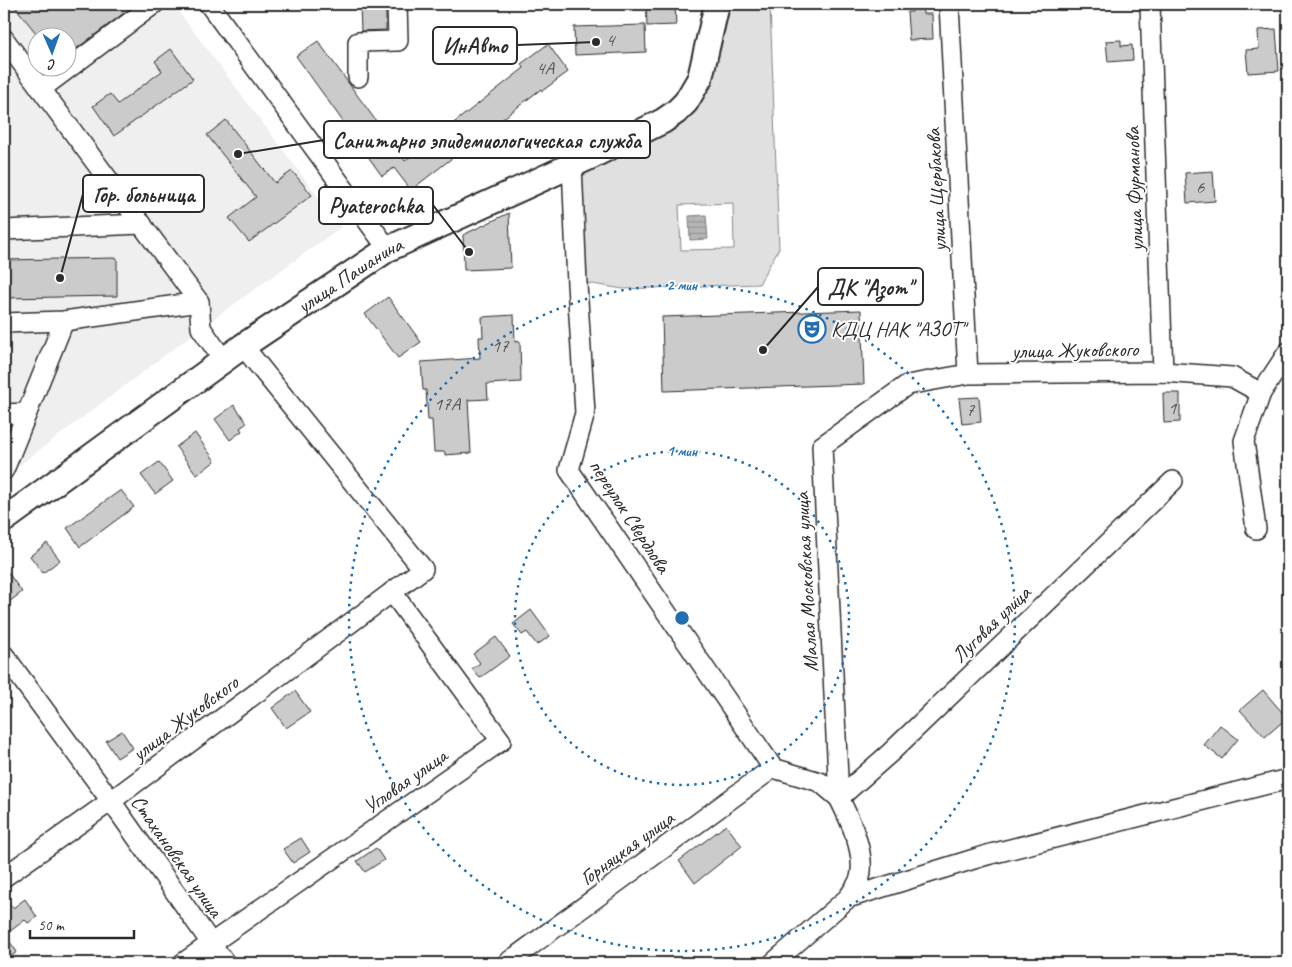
<svg xmlns="http://www.w3.org/2000/svg" width="1292" height="967" viewBox="0 0 1292 967" font-family="Caveat,sans-serif">
  <style>
    .built { fill: #efefef; fill-rule: evenodd }
    .green { fill: #e0e0e0; stroke: #868686; fill-rule: evenodd }
    .water { fill: url(#water-rules); stroke: #7e7e7e }
    .building { fill: #cbcbcb; stroke: #2b2b2b }
    .lines { fill: none; stroke-linecap: round; stroke-linejoin: round }
    .minor-casing { stroke: #2b2b2b; stroke-width: 22 }
    .major-casing { stroke: #2b2b2b; stroke-width: 28 }
    .minor { stroke: #fff; stroke-width: 19 }
    .major { stroke: #fff; stroke-width: 24 }
    .ring { fill: none; stroke: #1f6fb2; stroke-width: 2.5; stroke-dasharray: 2.5 5 }
    .labels { text-anchor: middle; dominant-baseline: central; stroke-width: 4; stroke-linejoin: round; paint-order: stroke }
    .number-label { font-size: 19px; fill: #535353 }
    .street-label { font-size: 21px; fill: #2b2b2b; stroke: #fff }
    .poi-label { font-size: 21px; fill: #2b2b2b; stroke: #fff; text-anchor: start }
    .centre { fill: #1f6fb2; stroke: #fff; stroke-width: 2.5 }
    .ring-label { font-size: 15px; text-anchor: middle; font-weight: bold; fill: #1f6fb2; stroke: #fff; stroke-width: 4; stroke-linejoin: round; paint-order: stroke }
    .leader { fill: none; stroke: #2b2b2b; stroke-width: 2 }
    .callout-dot { fill: #2b2b2b; stroke: #fff; stroke-width: 2 }
    .callout { fill: #fff; stroke: #2b2b2b; stroke-width: 2 }
    .callout-label { font-size: 22px; text-anchor: middle; font-weight: bold; fill: #2b2b2b }
  </style>
  <defs>
    <pattern id="water-rules" width="6" height="5" patternUnits="userSpaceOnUse" patternTransform="scale(1.25)"><rect width="6" height="5" fill="#b6b6b6"/><path d="M0 2.5h6" fill="none" stroke="#949494"/></pattern>
  </defs>
  <rect width="100%" height="100%" fill="#fff"/>
  <filter id="ink" filterUnits="userSpaceOnUse"><feTurbulence type="fractalNoise" baseFrequency=".02" numOctaves="2"/><feDisplacementMap in="SourceGraphic" scale="10" xChannelSelector="R" yChannelSelector="G"/><feConvolveMatrix kernelMatrix="1 2 1 2 8 2 1 2 1" color-interpolation-filters="sRGB"/></filter>
  <g filter="url(#ink)">
    <path class="built" d="M4,4H178L179,12L341,227L201,328L4,477ZM38,38H68V68H38Z"/>
    <path class="green" d="M731,4H770L779,248L759,284L623,289L580,282L576,174L691,112L711,88ZM733,203L734,249L681,250L679,205Z"/>
    <path class="water" d="M706,215L708,239L690,240L689,216Z"/>
    <g class="building">
      <path d="M13,4H136L68,55V38H40Z"/>
      <path d="M360,4H386V30L361,31Z"/>
      <path d="M646,4H675L676,25L647,26Z"/>
      <path d="M922,5L923,14H932L933,39L909,40L907,12H912V6Z"/>
      <path d="M645,25L646,52L575,55L574,27Z"/>
      <path d="M1276,29L1279,71L1248,73L1246,50L1259,49L1258,30Z"/>
      <path d="M1121,40V46L1132,45L1133,60L1108,62L1106,41Z"/>
      <path d="M318,41L405,161L524,68L521,64L548,44L568,72L542,91L541,89L411,190L394,168L382,176L296,56Z"/>
      <path d="M171,49L193,79L114,136L93,106L110,94L118,104L162,71L155,61Z"/>
      <path d="M226,120L275,183L292,171L312,195L249,242L229,218L256,197L207,135Z"/>
      <path d="M1213,171L1215,201L1187,203L1185,173Z"/>
      <path d="M509,213L511,268L464,270L463,235Z"/>
      <path d="M117,258V296L4,298V260Z"/>
      <path d="M388,297L421,342L398,358L365,314Z"/>
      <path d="M861,310L864,384L664,391L662,317Z"/>
      <path d="M514,315L515,342L520,341L521,382L487,384L488,399L468,400L471,453L445,455V452H434L432,420H428L426,390H423L421,362L480,358L479,337H483L482,317Z"/>
      <path d="M1163,393H1180V422L1164,423Z"/>
      <path d="M979,397L981,422L962,424L959,398Z"/>
      <path d="M234,405L247,423L240,428L242,431L230,440L215,419Z"/>
      <path d="M195,433L215,461L197,475L176,447Z"/>
      <path d="M159,462L173,481L155,494L141,475Z"/>
      <path d="M121,490L134,507L80,547L67,528Z"/>
      <path d="M47,543L60,560L43,573L30,556Z"/>
      <path d="M4,567L22,592L4,606Z"/>
      <path d="M531,610L550,636L537,645L527,632L522,635L513,624Z"/>
      <path d="M496,637L510,656L480,678L472,669L480,663L473,654Z"/>
      <path d="M1263,690L1287,718L1265,737L1240,710Z"/>
      <path d="M295,691L310,712L286,728L272,708Z"/>
      <path d="M1220,725L1238,739L1222,759L1204,745Z"/>
      <path d="M122,731L133,748L117,758L106,741Z"/>
      <path d="M726,825L742,846L695,883L679,861Z"/>
      <path d="M301,838L310,852L293,863L283,849Z"/>
      <path d="M376,848L384,860L365,872L357,861Z"/>
      <path d="M4,896L13,908L25,899L37,917L28,923L25,920L5,935L17,952L4,961Z"/>
    </g>
    <g class="lines">
      <g class="minor-casing">
        <g id="minor">
          <path d="M209,4L388,249"/>
          <path d="M949,4L968,374"/>
          <path d="M1150,4L1163,372"/>
          <path d="M4,39L199,302L201,328L224,361"/>
          <path d="M358,77V42L398,41L397,4"/>
          <path d="M41,89L154,4"/>
          <path d="M572,164L577,284L585,413L569,470L773,768"/>
          <path d="M4,230L142,224"/>
          <path d="M4,323L64,321L199,302"/>
          <path d="M4,414L26,413"/>
          <path d="M4,470L64,321"/>
          <path d="M1256,529L1244,441L1261,393L1288,352"/>
          <path d="M4,655L111,801L225,963"/>
          <path d="M773,768L820,782L839,798L890,753L1173,481"/>
          <path d="M4,877L111,801L423,569L243,346"/>
          <path d="M848,898C852,892 858,884 860,878C866,853 850,820 839,798L822,446L907,385L968,374L1163,372L1232,377L1261,393"/>
          <path d="M183,963L501,741L392,592"/>
          <path d="M507,963L773,768"/>
          <path d="M773,963L848,898L987,855L1288,779"/>
        </g>
      </g>
      <g class="major-casing">
        <g id="major">
          <path id="s1" d="M4,520L243,346L388,249L592,156L663,121L676,112L686,102L700,78L717,4"/>
        </g>
      </g>
      <use href="#minor" class="minor"/>
      <use href="#major" class="major"/>
    </g>
  </g>
  <g class="ring">
    <circle cx="682" cy="618" r="167"/>
    <circle cx="682" cy="618" r="333"/>
  </g>
  <defs>
    <g id="theatre-ring" transform="scale(1.4375)"><circle r="9.5" fill="#fff" stroke="#1f6fb2" stroke-width="1.5"/><path d="M-5-5.5Q0-4 5-5.5V0Q5 5 0 6Q-5 5-5 0ZM-3.3-2.5H-1v1.5H-3.3ZM1-2.5H3.3v1.5H1ZM-2.8 1Q0 5.5 2.8 1Z" fill="#1f6fb2"/></g>
  </defs>
  <g fill-rule="evenodd">
    <use href="#theatre-ring" x="812" y="329"/>
  </g>
  <g class="labels">
    <g class="number-label">
      <text x="610" y="40">4</text>
      <text x="545" y="68">4А</text>
      <text x="1200" y="187">6</text>
      <text x="500" y="346">17</text>
      <text x="447" y="404">17А</text>
      <text x="1172" y="408">1</text>
      <text x="970" y="410">7</text>
    </g>
    <g class="street-label">
      <text transform="translate(1134 189) rotate(-92)">улица Фурманова</text>
      <text transform="translate(936 190) rotate(-93)">улица Щербакова</text>
      <text stroke="none"><textPath href="#s1" startOffset="424">улица Пашанина</textPath></text>
      <text transform="translate(1075 350) rotate(-1)">улица Жуковского</text>
      <text transform="translate(630 516) rotate(57)">переулок Свердлова</text>
      <text transform="translate(806 582) rotate(-93)">Малая Московская улица</text>
      <text transform="translate(991 624) rotate(-44)">Луговая улица</text>
      <text transform="translate(185 718) rotate(-37)">улица Жуковского</text>
      <text transform="translate(405 781) rotate(-35)">Угловая улица</text>
      <text transform="translate(627 848) rotate(-36)">Горняцкая улица</text>
      <text transform="translate(177 856) rotate(55)">Стахановская улица</text>
    </g>
    <g class="poi-label">
      <text x="831" y="329">КДЦ НАК "АЗОТ"</text>
    </g>
  </g>
  <circle cx="682" cy="618" r="8" class="centre"/>
  <g class="ring-label">
    <text x="682" y="290">2 мин</text>
    <text x="682" y="456">1 мин</text>
  </g>
  <path class="leader" d="M596 42L517 45M238 154L324 140M60 278L83 194M469 252L433 205M763 350L818 287"/>
  <g class="callout-dot">
    <circle cx="596" cy="42" r="5"/>
    <circle cx="238" cy="154" r="5"/>
    <circle cx="60" cy="278" r="5"/>
    <circle cx="469" cy="252" r="5"/>
    <circle cx="763" cy="350" r="5"/>
  </g>
  <g class="callout">
    <rect x="433" y="27" width="84" height="37" rx="5"/>
    <rect x="324" y="121" width="326" height="37" rx="5"/>
    <rect x="83" y="175" width="121" height="37" rx="5"/>
    <rect x="319" y="187" width="114" height="37" rx="5"/>
    <rect x="818" y="268" width="105" height="37" rx="5"/>
  </g>
  <g class="callout-label">
    <text x="475" y="53">ИнАвто</text>
    <text x="487" y="148">Санитарно эпидемиологическая служба</text>
    <text x="144" y="202">Гор. больница</text>
    <text x="376" y="213">Pyaterochka</text>
    <text x="870" y="295">ДК "Азот"</text>
  </g>
  <rect width="1292" height="967" fill="none" stroke="#fff" stroke-width="20"/>
  <rect x="10" y="10" width="1272" height="947" fill="none" stroke="#2b2b2b" stroke-width="2" filter="url(#ink)"/>
  <g transform="translate(52 52) rotate(178)"><circle r="24" fill="#ffffff" stroke="#aaaaaa"/>
  <path d="M0-4L9 19L0 12L-9 19Z" fill="#1f6fb2"/>
  <text y="-8" font-size="14" font-weight="bold" text-anchor="middle" fill="#2b2b2b">С</text>
  </g>
  <path d="M30 930v8h104v-8" fill="none" stroke="#2b2b2b" stroke-width="2.5"/>
  <text x="38" y="930" font-size="15" fill="#2b2b2b" stroke="#ffffff" stroke-width="4" paint-order="stroke">50 m</text>
</svg>
